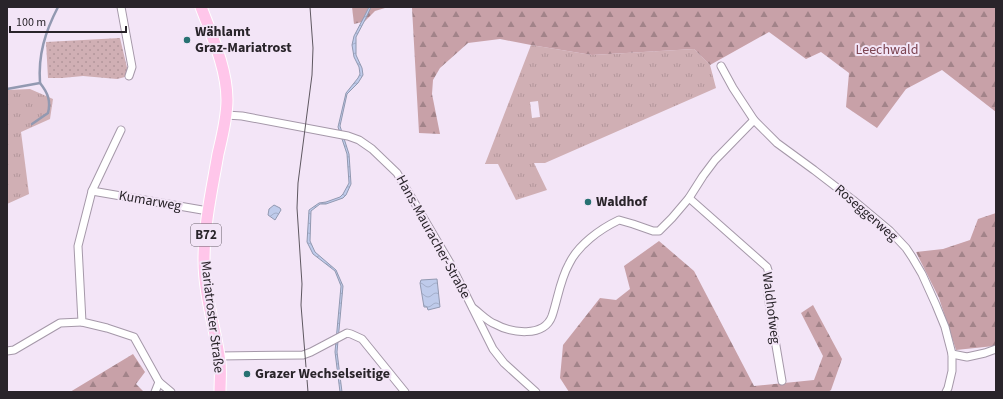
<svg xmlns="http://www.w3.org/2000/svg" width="1003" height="399" viewBox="0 0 1003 399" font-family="'Source Sans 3',sans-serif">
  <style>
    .grass { fill: url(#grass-tufts); fill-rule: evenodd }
    .forest { fill: url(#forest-firs) }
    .park { fill: url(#park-dots) }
    .water { fill: url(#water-waves); stroke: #9299b1 }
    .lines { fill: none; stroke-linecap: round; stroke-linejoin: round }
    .stream { stroke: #9299b1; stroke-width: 2.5 }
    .street-casing { stroke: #a598a9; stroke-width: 9 }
    .primary-casing { stroke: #fff; stroke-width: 13 }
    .street { stroke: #fff; stroke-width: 7 }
    .primary { stroke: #ffc6ea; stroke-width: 11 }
    .tram { stroke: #5f5861; stroke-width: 1 }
    .poi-dot { fill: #277172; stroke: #f3e5f7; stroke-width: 1.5 }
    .labels { text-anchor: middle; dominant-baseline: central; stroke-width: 4; stroke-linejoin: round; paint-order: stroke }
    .shield { fill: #f3e5f7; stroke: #665e68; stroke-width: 1 }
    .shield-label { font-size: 13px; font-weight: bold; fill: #29242a }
    .poi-label { font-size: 14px; font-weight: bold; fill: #29242a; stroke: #f3e5f7; text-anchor: start }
    .park-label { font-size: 14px; fill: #7c4451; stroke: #f3e5f7 }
    .street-label { font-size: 14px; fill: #29242a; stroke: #f3e5f7 }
  </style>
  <defs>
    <pattern id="grass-tufts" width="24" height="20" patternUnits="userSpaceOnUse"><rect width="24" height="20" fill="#d0afb4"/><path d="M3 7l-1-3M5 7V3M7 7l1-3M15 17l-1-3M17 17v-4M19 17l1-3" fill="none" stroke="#b3969b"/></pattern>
    <pattern id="forest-firs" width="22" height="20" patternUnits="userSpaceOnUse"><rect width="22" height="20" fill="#c8a1a8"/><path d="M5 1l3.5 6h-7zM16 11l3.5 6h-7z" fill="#a28389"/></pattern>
    <pattern id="park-dots" width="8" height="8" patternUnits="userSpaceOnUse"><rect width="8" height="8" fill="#d0afb4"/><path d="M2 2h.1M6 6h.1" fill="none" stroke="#b3969b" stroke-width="1.8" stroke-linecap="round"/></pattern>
    <pattern id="water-waves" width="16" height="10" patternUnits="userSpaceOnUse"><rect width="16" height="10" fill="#bfcbeb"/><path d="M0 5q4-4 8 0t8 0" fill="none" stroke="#a4aeca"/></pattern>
  </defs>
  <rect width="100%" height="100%" fill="#f3e5f7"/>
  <g class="grass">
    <path d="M531,45L592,55L694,49L710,65L716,88L545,163H534L547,190L516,200L498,164H485ZM538,101L540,117L532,118L530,102Z"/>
    <path d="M30,89L53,99L50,119L21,132L29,194L7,204V90Z"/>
  </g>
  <g class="forest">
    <path d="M352,7H369L362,22L354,24Z"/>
    <path d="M371,7H996V112L942,70L906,89L877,128L846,107L849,73L821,52L806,59L769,32L710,65L694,49L592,55L531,45L500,39L468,43L440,68L433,80L432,94L440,134L419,133L412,8H385L375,11L364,22Z"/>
    <path d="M996,213V349L994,346L956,350L939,298L916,252L943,249L970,240L978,219Z"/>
    <path d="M659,241L694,271L754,386L814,380L823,356L801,313L813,305L842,359L831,390L828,392H569L560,378L563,345L600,298L616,300L630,289L624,266Z"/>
    <path d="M133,354L145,372L136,384L144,392H70Z"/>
  </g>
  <path class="park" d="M120,38L129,76L117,79L83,76L62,78H48L46,42Z"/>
  <g class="water">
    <path d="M369,7H371L366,18L356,37V55L362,68L363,75L358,83L347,94L340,126L349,154L351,184L346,195L343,198L326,204H320L311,211L310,241L315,252L336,270L343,286L337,352L342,392H340L335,352L341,286L335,271L313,254L307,242L309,210L319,203L326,202L340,197L343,194L349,183L347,154L338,127L346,93L358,78L360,74L359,67L354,57L352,45L354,36L364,17Z"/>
    <path d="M274,205L280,208L281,210L275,220L268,215L269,209Z"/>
    <path d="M437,279L440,307L428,310L427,307H424L420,283L421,280Z"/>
  </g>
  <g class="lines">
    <g class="stream">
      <path d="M7,89L40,83C38,55 45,32 58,7"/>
      <path d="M32,124L48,113C51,101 48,93 40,83"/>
    </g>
    <g class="street-casing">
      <g id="street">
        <path d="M121,7L132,67L129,76"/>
        <path d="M721,66L733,88L754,120L777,143L814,170L853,200L890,231L906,248L912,257L922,274L936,305L945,327L952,354V371L948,388L946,392"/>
        <path d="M226,115L242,116L348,136L359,140L372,149L397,173L450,263L493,349L504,363L536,392"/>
        <path d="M121,130L92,191L78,246L82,322L107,328L134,337L159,382L171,392"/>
        <path d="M92,191L208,211"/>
        <path d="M689,198L767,267C770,273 768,279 768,286C767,302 773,318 774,334L782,381"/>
        <path d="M473,308C480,313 487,321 495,324C511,333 544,338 552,316C558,298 560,280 569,264C578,245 600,229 619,220L633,224L653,231H659L672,218L689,198L703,176L715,160L754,120"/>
        <path d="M7,351L14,350L60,323L82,322"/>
        <path d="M952,354L967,357L985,353L996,349"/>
        <path d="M219,356L303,355L311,352L347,333L351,334L362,339L405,392"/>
        <path d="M155,392L159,382"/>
      </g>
    </g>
    <g class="primary-casing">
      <path id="primary" d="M201,7C212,36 227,69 227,100C227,118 222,137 218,154C212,189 204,224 204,260C204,294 215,327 220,362C221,372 220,382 220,392"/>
    </g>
    <use href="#street" class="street"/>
    <use href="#primary" class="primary"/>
    <path class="tram" d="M308,392L301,305L302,284L297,208L298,183L312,75L313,48L310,7"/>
  </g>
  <g class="poi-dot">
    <circle cx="187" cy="40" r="4"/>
    <circle cx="588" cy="202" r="4"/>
    <circle cx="247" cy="374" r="4"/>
  </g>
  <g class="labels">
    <rect class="shield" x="191" y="224" width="30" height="22" rx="3"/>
    <g class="shield-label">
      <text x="206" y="235">B72</text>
    </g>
    <g class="poi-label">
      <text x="195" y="32">Wählamt<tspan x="195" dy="16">Graz-Mariatrost</tspan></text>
      <text x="596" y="202">Waldhof</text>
      <text x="255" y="374">Grazer Wechselseitige</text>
    </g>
    <g class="park-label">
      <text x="887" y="50">Leechwald</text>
    </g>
    <g class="street-label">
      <text transform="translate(150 201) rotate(10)">Kumarweg</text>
      <text transform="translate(866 213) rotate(41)">Roseggerweg</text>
      <text transform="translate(433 237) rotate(61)">Hans-Mauracher-Straße</text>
      <text transform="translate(771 308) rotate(83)">Waldhofweg</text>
      <text transform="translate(212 317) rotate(83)">Mariatroster Straße</text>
    </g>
  </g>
  <rect width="1003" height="399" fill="none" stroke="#29242a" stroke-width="16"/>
  <path d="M10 26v6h116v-6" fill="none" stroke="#29242a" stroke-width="2"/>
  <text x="16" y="26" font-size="12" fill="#29242a" stroke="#f3e5f7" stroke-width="3" paint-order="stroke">100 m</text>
</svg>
